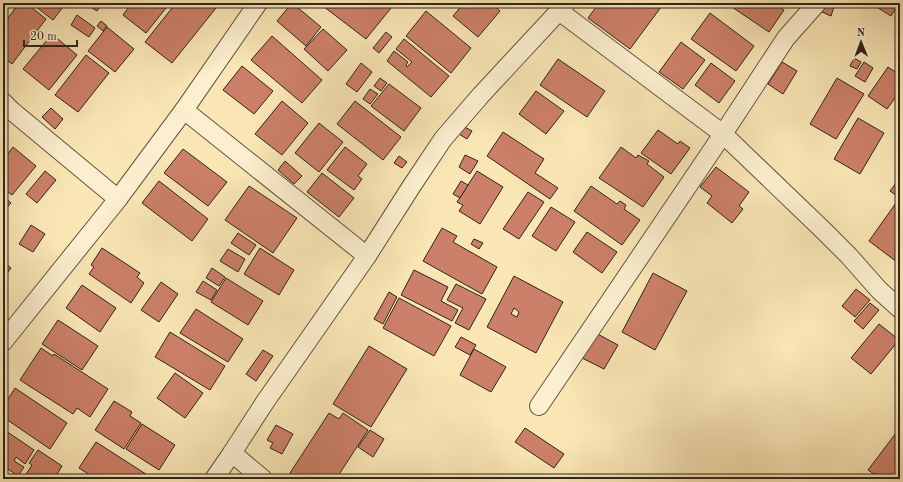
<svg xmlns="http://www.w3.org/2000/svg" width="903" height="482" viewBox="0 0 903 482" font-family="'Old Standard TT',serif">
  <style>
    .building { fill: #cc8069; stroke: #2e251c; fill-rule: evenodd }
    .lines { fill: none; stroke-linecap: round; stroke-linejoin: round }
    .minor-casing { stroke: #615542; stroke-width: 20 }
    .minor { stroke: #fcefcf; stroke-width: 18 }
  </style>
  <rect width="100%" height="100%" fill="#fae6b5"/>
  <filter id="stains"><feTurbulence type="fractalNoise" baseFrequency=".005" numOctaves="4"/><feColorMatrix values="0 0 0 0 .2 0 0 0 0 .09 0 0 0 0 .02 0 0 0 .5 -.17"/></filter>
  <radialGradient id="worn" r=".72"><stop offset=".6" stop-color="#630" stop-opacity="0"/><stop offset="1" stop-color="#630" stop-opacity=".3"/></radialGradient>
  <g class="building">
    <path d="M19,3H26L46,19L12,64L3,57V25Z"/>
    <path d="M31,3H66L53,20Z"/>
    <path d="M84,3H102L97,11Z"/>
    <path d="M108,3H118L114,8Z"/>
    <path d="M132,3H170L146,33L123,15Z"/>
    <path d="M176,3H210L216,8L172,63L145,42Z"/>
    <path d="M292,3H298L300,4L297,7L321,27L306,46L277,21Z"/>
    <path d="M319,3H395L366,39Z"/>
    <path d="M464,3H491L500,11L478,37L453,16Z"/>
    <path d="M599,3H664L630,49L588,18Z"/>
    <path d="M726,3H774L784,10L769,32Z"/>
    <path d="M870,3H899L891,16Z"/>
    <path d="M826,4L834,7L831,16L822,12Z"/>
    <path d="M426,11L471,48L451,73L406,36Z"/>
    <path d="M710,13L754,46L736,71L691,39Z"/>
    <path d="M77,15L95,28L89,37L71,25Z"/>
    <path d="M101,21L107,26L103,31L97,26Z"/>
    <path d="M107,27L134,49L115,72L88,51Z"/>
    <path d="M323,29L347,50L328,71L304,49Z"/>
    <path d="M386,32L392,37L379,53L373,48Z"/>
    <path d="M52,34L77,55L49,90L23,69Z"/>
    <path d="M272,36L322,80L302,103L251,60Z"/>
    <path d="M404,39L449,76L431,97L387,61L394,51L408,62L406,65L407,67L412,62L396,49Z"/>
    <path d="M681,42L705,60L683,89L659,72Z"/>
    <path d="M86,55L109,73L78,112L55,95Z"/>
    <path d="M854,58L861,62L857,69L850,66Z"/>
    <path d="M558,59L605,91L587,117L540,85Z"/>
    <path d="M782,62L797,71L783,94L768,84Z"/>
    <path d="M864,62L873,68L865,82L855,76Z"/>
    <path d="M361,63L372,72L357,92L346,84Z"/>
    <path d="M711,63L735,81L719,103L695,85Z"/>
    <path d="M242,66L273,91L254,114L223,90Z"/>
    <path d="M888,67L900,75V91L887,109L868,96Z"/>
    <path d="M380,78L387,83L381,91L374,86Z"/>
    <path d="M837,78L864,94L836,139L810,124Z"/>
    <path d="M389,84L421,108L404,131L371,106Z"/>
    <path d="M370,89L378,94L370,104L363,99Z"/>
    <path d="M536,91L564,111L546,134L519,114Z"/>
    <path d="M282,101L308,123L282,155L255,134Z"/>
    <path d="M355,101L401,137L383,160L337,124Z"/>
    <path d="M51,108L63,119L55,129L42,117Z"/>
    <path d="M858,118L884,133L860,174L834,159Z"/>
    <path d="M319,123L343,142L319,172L295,153Z"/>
    <path d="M463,126L472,131L467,139L459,134Z"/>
    <path d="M658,130L678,144L680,141L690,148L671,174L641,153Z"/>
    <path d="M503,132L544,159L535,173L558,188L550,199L487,156Z"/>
    <path d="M13,147L36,166L12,195L3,188V160Z"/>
    <path d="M345,147L367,164L358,176L362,179L354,190L327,170Z"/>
    <path d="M621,147L636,158L638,155L649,161L647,164L664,177L643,207L599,178Z"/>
    <path d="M183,149L227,182L208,206L164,173Z"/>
    <path d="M465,155L478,161L470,174L459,167Z"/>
    <path d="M399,156L407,162L402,168L394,163Z"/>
    <path d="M285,161L302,176L294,184L278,170Z"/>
    <path d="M716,167L749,192L739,206L743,209L732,223L707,203L712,196L700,187Z"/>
    <path d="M45,171L56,180L37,203L26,194Z"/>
    <path d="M477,171L503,187L480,224L459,211L463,205L457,202Z"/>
    <path d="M322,173L354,198L339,217L307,192Z"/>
    <path d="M900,178V198L890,191Z"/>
    <path d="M159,181L208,219L192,241L142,203Z"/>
    <path d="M461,181L468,185L460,198L453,194Z"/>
    <path d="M249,186L297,218L273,253L225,220Z"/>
    <path d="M591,186L617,204L620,201L626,205L624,209L640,220L622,245L574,211Z"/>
    <path d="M528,192L544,202L519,239L503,229Z"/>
    <path d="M3,196L11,203L3,212Z"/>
    <path d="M896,203L900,206V258L897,262L869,241Z"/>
    <path d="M551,207L575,222L556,251L532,236Z"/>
    <path d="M31,225L45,234L33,252L19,244Z"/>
    <path d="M442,228L457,236L453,242L497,267L482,294L423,261Z"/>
    <path d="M587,232L617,252L602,273L573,252Z"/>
    <path d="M238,233L256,245L249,255L231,243Z"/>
    <path d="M474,239L483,243L479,249L471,244Z"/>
    <path d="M102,248L140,273L137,277L144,283L131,303L89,274L94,267L91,265Z"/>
    <path d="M260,248L294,270L279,295L244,274Z"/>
    <path d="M228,249L245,259L238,272L220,261Z"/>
    <path d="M3,262L11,268L3,279Z"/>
    <path d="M212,268L225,277L219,286L206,278Z"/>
    <path d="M414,270L448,287L441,301L458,310L452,321L401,295Z"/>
    <path d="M653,273L687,291L655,350L622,332Z"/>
    <path d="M514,276L563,302L536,353L487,327ZM514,308L519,312L517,317L511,314Z"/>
    <path d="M226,278L263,301L248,325L211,302Z"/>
    <path d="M203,281L217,290L211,300L196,292Z"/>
    <path d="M161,282L178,294L159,322L141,310Z"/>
    <path d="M456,284L486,299L469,330L455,323L463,308L447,300Z"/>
    <path d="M82,285L116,308L100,332L66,308Z"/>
    <path d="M856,289L870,300L855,317L842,306Z"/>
    <path d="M389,292L397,297L383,324L374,319Z"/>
    <path d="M399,298L451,326L434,356L383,328Z"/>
    <path d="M870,303L879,310L863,329L854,321Z"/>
    <path d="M196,309L243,339L228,362L180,333Z"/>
    <path d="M58,320L98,346L82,370L42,344Z"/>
    <path d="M879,324L899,340L871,374L851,358Z"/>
    <path d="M592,331L618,345L604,369L578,356Z"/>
    <path d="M170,332L225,366L210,390L155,357Z"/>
    <path d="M461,337L476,345L470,355L455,347Z"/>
    <path d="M369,346L407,369L371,427L333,404Z"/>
    <path d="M41,348L53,356L54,354L108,389L90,417L77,408L73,414L20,380Z"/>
    <path d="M474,349L506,367L491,392L460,375Z"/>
    <path d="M263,350L273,356L256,381L246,374Z"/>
    <path d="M175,373L203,393L185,418L157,398Z"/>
    <path d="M15,388L67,423L50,449L3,417V407Z"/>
    <path d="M114,401L132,412L130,416L141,423L124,449L95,430Z"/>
    <path d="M329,413L339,419L343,413L368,430L336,479H300L290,473Z"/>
    <path d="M142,424L175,445L159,470L126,449Z"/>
    <path d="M276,425L293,434L282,454L270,448L273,443L267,440Z"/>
    <path d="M525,428L564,454L554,468L515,442Z"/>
    <path d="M3,429L34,450L25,464L16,457L14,461L24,467L18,476L5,467L3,469Z"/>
    <path d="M370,430L384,439L373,457L358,447Z"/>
    <path d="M896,433L900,437V476L898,479H881L882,478L875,473L874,474L868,470Z"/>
    <path d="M96,442L152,478V479H96L79,468Z"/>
    <path d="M38,450L62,466L54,479H23L32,465L29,463Z"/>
  </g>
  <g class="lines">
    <g class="minor-casing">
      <g id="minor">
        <path d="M559,11L723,134L824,231L849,256L879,290L900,309"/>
        <path d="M3,102L12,111L118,199"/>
        <path d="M184,110L367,256"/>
        <path d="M3,342L118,199L184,110L258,3"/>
        <path d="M539,406L723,134L786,38L817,3"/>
        <path d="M232,453L263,479"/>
        <path d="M214,479L232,453L265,402L367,256L411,187L443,139L481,95L559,11L566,3"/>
      </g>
    </g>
    <use href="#minor" class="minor"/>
  </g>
  <rect width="903" height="482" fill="none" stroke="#fae6b5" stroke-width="16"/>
  <rect x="4" y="4" width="895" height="474" fill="none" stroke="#2e251c" stroke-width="2"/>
  <rect x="8" y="8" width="887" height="466" fill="none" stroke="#2e251c"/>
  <g transform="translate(861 42) rotate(359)" stroke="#fcefcf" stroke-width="3" paint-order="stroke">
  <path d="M0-3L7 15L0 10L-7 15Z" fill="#2e251c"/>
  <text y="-6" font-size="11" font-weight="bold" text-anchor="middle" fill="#2e251c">N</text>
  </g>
  <path d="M24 40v6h53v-6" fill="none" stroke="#2e251c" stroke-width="2"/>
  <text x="30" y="40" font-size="12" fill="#2e251c" stroke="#fcefcf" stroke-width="3" paint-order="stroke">20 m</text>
  <rect width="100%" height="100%" filter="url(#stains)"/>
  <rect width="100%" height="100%" fill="url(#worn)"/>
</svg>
